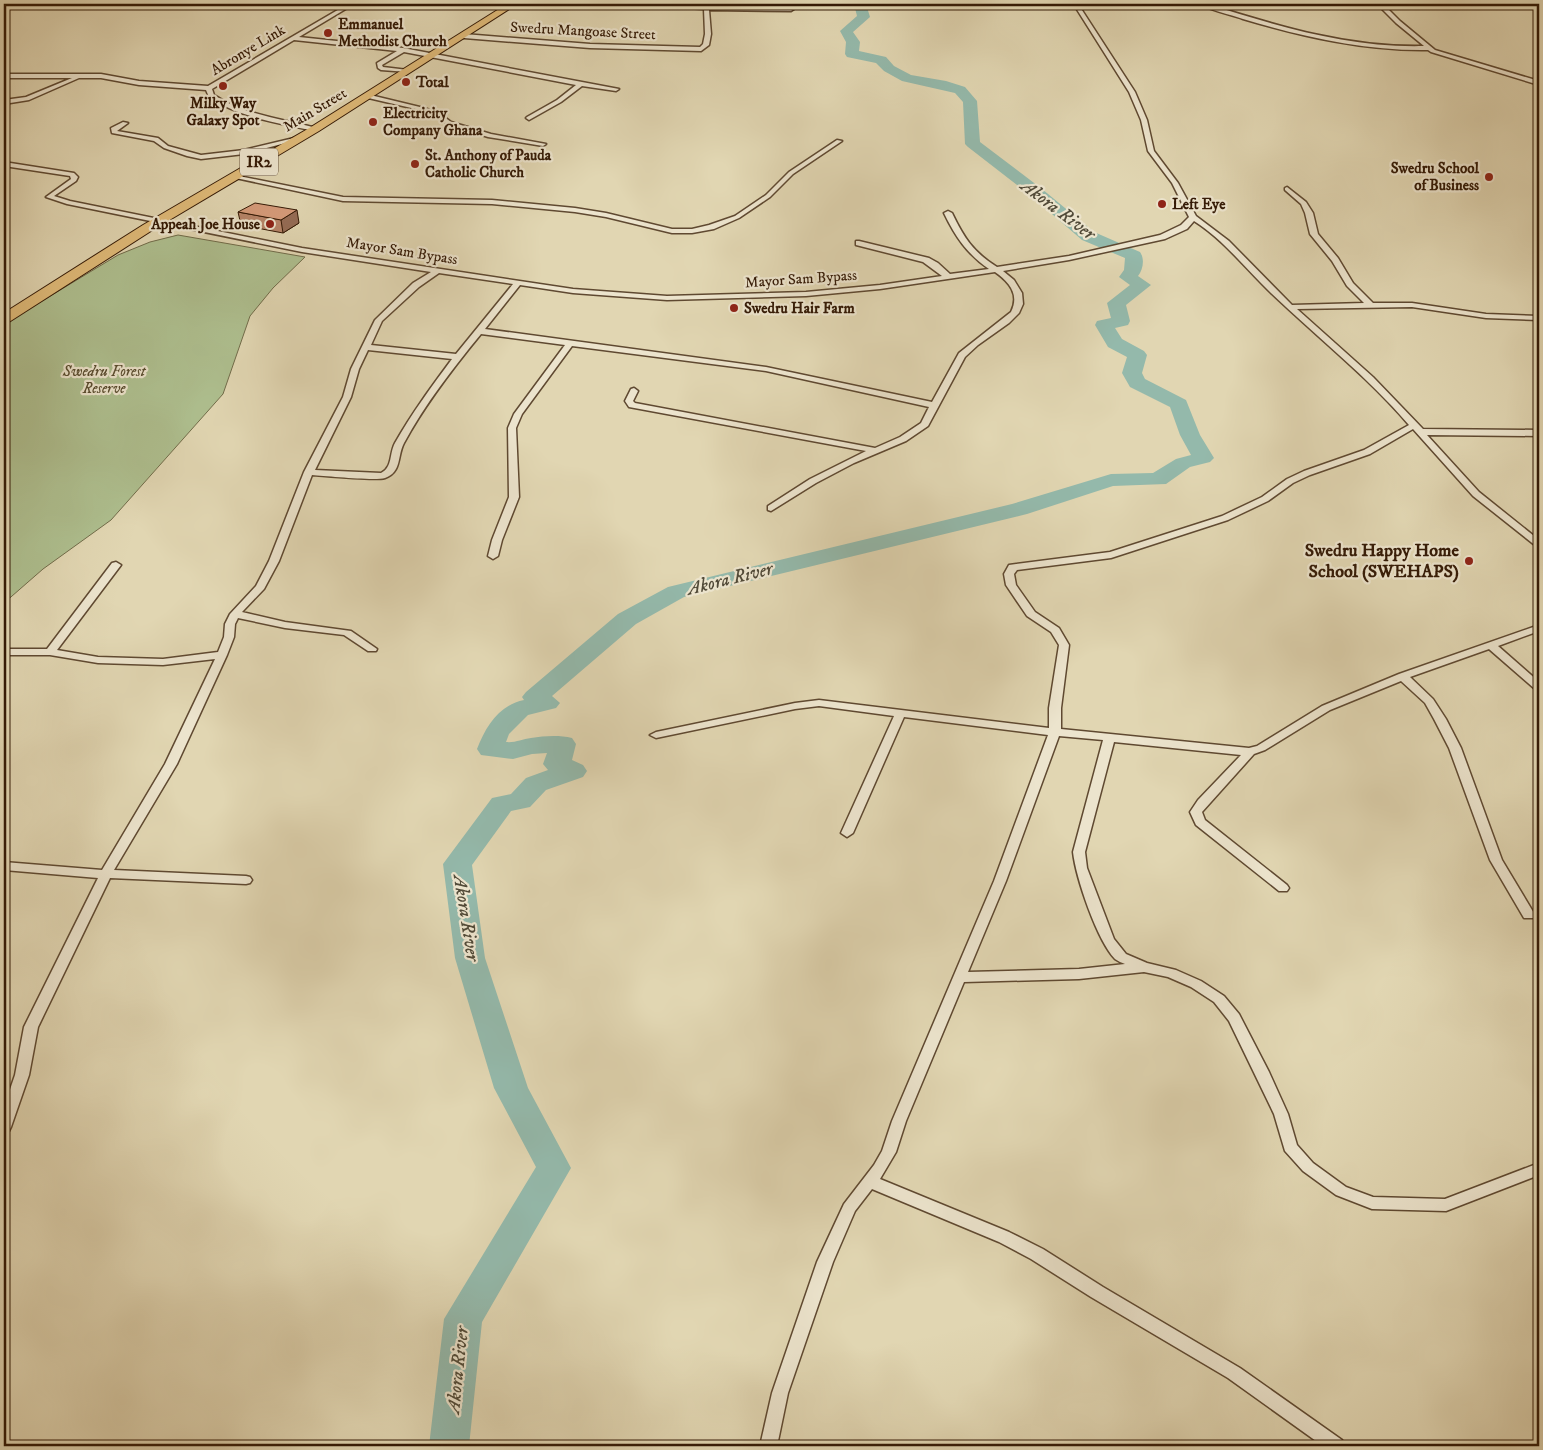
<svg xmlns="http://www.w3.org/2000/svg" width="1543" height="1450" viewBox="0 0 1543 1450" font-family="'IM FELL DW Pica',serif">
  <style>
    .green { fill: #aebf8f; stroke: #716c4a }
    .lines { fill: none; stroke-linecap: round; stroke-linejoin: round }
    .river { fill: #94b9ab; fill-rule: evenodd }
    .street-casing { stroke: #5f4931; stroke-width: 3 }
    .primary-casing { stroke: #341a06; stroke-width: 2 }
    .street { fill: #ece4cd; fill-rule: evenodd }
    .primary { fill: #e0bb79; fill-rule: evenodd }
    .wall { fill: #b78569; stroke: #341a06 }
    .shaded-wall { fill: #956c55; stroke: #341a06 }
    .building { fill: #d59b7a; stroke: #341a06 }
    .poi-dot { fill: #8f2418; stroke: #ece4cd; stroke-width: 2 }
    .labels { text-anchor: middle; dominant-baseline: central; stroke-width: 4.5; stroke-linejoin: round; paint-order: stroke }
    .far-poi-label { font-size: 15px; font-weight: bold; fill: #341a06; stroke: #ece4cd; text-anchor: start }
    .far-street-label { font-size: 15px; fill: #341a06; stroke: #ece4cd }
    .far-park-label { font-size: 15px; font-style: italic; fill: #594c2f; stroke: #ece4cd }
    .shield { fill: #ece4cd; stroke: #6b5742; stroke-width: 1 }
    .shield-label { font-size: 16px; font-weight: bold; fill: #341a06 }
    .poi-label { font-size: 18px; font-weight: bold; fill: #341a06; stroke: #ece4cd; text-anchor: end }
    .water-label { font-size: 19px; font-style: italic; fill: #514a38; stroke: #ece4cd }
  </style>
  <rect width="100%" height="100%" fill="#e1d6b2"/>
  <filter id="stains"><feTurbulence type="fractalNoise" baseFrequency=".004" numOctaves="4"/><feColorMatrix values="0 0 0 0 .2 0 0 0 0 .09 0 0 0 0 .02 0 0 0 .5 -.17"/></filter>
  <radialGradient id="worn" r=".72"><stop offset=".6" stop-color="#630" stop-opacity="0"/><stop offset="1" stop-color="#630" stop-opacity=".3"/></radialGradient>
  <path class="green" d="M178,235L305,257L273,288L250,316L223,394L111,520L43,569L4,603V324L118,255L150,242Z"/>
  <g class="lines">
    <path class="river" d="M854,4H866L870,17L853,32L860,42L859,51L886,57L894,66L911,75L946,81L965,87L977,101L980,142L1042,189L1094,232L1140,252C1145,259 1143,270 1138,276L1151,285L1126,305L1130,321L1128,325L1115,328L1122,339L1144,351L1147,355L1142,373L1145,379L1186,400L1200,435L1214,458L1210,462L1190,467L1166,484L1113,486L1027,514L684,597L636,624L552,696L560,703L556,708L528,715L509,734L506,742C515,743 522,739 531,738C544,736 559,735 572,738L576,744L572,760L583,765L587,771L583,777L546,790L530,807L511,811L472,865L485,958L528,1088L571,1168L482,1322L469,1446H429L444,1319L536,1167L494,1088L455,958L443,864L492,798L511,794L526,778L548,770L543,764L547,753L532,754L513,759L481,755L477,749C486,726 499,705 524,700L522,697L526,692L618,614L668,587L1012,504L1111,474L1153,473L1176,459L1191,455L1180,435L1170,407L1130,387L1122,373L1127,357L1108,347L1095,325L1097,321L1111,318L1107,303L1130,285L1119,277L1124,270L1125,258L1082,240L1030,195L968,147L965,144L963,102L955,93L902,81L884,71L876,63L847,57L845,54L846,42L840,31L857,16Z"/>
    <g class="street-casing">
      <g id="street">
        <path d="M49,4H56L53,6Z"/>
        <path d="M348,4H354L299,37L403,48L619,89L616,91L582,86L561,102L529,120L526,118L527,117L557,100L576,85L404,52L382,65L383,67L408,70V72L381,70L378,68L377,63L397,51L294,40L212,89L214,95C245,115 282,119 317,128L318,129L315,131C279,123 240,118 209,97L206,90L139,85L101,78H79L29,100L4,104V100L26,97L72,78H4V74H101L139,81L208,86Z"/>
        <path d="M646,4L703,6L704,4H708L709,6L791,7L794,9L791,11L709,10L711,34L709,45L701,51L590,48L464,38L461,36L464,34L590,44L700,47L703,44L705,34L704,9L648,6Z"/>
        <path d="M1045,4H1078L1135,92L1147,120L1154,151L1178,183L1196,216L1229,241L1292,305L1364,303L1347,286L1332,261L1310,234L1305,213L1301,204L1285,190V188L1287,187L1306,202L1313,213L1318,234L1338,258L1353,283L1373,303H1412L1486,314L1539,316V320L1486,318L1412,307L1297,309L1373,377L1423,429L1539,430V436L1427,435L1479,492L1539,540V547L1536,546L1473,496L1413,429L1370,454L1310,475L1293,483L1268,501L1228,520L1111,558L1017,570L1014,574L1016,585L1035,612L1059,628L1069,645L1061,708V729L1249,748L1257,746L1322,706L1399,674L1539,625V631L1498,646L1539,682V690L1535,689L1489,649L1410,677L1433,699L1446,719L1461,748L1502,860L1535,915L1534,918H1524L1490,860L1449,748L1434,719L1425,703L1401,681L1330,710L1265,750L1254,754L1202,812L1205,820L1287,885L1289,888L1287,891H1279L1196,825L1190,812L1198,800L1241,755L1114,742L1085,852L1087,868L1114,939L1126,954L1147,963L1176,970L1201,981L1224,996L1239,1014L1269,1072L1288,1114L1297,1145L1313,1163L1346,1187L1373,1197L1445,1199L1539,1163V1175L1446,1211L1372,1209L1336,1195L1303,1171L1285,1151L1274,1114L1229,1021L1214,1002L1191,987L1168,977L1144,972L1079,979L964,982L906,1121L896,1152L880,1179L1009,1232L1043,1249L1103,1287L1240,1368L1342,1440L1344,1446H1323L1228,1378L1091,1297L1031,1259L999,1242L872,1189L855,1211L833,1262L788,1393L777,1446H760L772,1393L817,1262L844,1204L874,1165L882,1151L892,1121L994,881L1048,735L904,717L853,833L847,837L841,833L894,716L819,706L795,709L656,738L650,735L656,732L795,703L819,700L1049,728V708L1059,645L1051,632L1027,616L1006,585L1004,574L1009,565L1110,552L1222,516L1262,497L1287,479L1304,471L1364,450L1409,425C1367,376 1317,337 1271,293C1245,268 1224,240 1194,221L1187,229L1165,239L1069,260L1003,271L1014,280L1022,293L1023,304L1019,313L1009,323L978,345L965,357L928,426L906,441L854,463L816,483L771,511L768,510V506L810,479L866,451L629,407L625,401L631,389L634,388L638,391L633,401L635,403L875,448L900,437L921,423L929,407L766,371L572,346L522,414L516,428L519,497L502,540L498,556L493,559L488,556L492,540L509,497L508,428L514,414L565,345L481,334C453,368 425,404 404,443C397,456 402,472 385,478C375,481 326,476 312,475L279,561L264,589L242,612L285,622L351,631L377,649L376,651H368L344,635L285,628L238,618L235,624L234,637L227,655L177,764L114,870L246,876L250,877L252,880L250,883L246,884L110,878L38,1027L29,1075L11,1127L9,1131L4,1133V1107L15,1075L24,1027L98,878L4,870V862L102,870L165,764L215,659L163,665L98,663L50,655H4V649H47L112,563L116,562L121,565L57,650L98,657L163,659L218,652L224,637L225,624L230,614L256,586L269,561L304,472L343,397L351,369L375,320L413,283L431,272L302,252L67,204L46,197L71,179L70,176L4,166V162L74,173L78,177L76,181L54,196L70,201L302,248L573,289L667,296L806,292L880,285L942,276L923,262L856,245V241H859L929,258L938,263L950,274L989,269C967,254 955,236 944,213L948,211L952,213C964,238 973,252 997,267L1069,256L1160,235L1181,225L1189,217L1172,183L1148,151L1141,120L1129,92L1076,8ZM995,272C1009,282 1020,294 1011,312L959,353L932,402L766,367L485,329L520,285L573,293L667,300L806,296L880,289ZM439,273L513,284L456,354L371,345L382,321L419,287ZM368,350L452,359C432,386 412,413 395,443C389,454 393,467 381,473L315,470L351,397L359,369ZM1059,736L1103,740L1073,852C1076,878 1097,940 1115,959C1118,961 1122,963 1125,964L1079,969L968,972L1006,881Z"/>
        <path d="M1199,4H1207C1278,26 1348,48 1424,46L1396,23L1377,4H1383L1400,21L1435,50L1539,81V85L1431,52L1428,50C1364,51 1304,37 1243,19C1229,14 1212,11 1199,4Z"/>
        <path d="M4,83L7,87L4,89Z"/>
        <path d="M366,94L424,108L439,113L451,122L491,134L546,144L543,146L488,137L447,124L435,115L420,110L364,97V95Z"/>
        <path d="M123,122L128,123L117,131L158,138L168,146L201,155L244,150L294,138L297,140L244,154L201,159L187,156L164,148L154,141L112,133L111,128Z"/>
        <path d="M837,140L842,141L793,174L770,197L739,218L714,229L692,233H672L606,217L575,212L492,204L343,201L231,177L234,175L343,197L492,200L575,208L606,213L672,229H692L709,225L735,216L766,195L789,172Z"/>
      </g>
    </g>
    <g class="primary-casing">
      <path id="primary" d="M507,4H517L319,131L151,231L9,322L4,323V313L143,225L311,127Z"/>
    </g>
    <use href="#street" class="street"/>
    <use href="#primary" class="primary"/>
  </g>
  <path class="wall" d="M238,212L299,223L283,233L241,225Z"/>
  <path class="shaded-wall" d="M297,210L299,223L283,233L281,220Z"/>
  <path class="building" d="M255,203L297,210L281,220L238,212Z"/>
  <g class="poi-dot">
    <circle cx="328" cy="33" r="5"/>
    <circle cx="406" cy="82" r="5"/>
    <circle cx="223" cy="86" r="5"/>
    <circle cx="373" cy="122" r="5"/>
    <circle cx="415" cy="164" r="5"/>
    <circle cx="1489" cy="177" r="5"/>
    <circle cx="1162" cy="204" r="5"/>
    <circle cx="270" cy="224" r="5"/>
    <circle cx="734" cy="308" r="5"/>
    <circle cx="1469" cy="561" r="5"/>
  </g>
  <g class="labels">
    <g class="far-poi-label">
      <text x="338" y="24">Emmanuel<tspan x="338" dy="17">Methodist Church</tspan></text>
      <text x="416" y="82">Total</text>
      <text x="223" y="103" text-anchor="middle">Milky Way<tspan x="223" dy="17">Galaxy Spot</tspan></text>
      <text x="383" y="113">Electricity<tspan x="383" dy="17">Company Ghana</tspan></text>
      <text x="425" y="155">St. Anthony of Pauda<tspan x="425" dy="17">Catholic Church</tspan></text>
      <text x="1479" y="168" text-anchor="end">Swedru School<tspan x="1479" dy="17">of Business</tspan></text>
      <text x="1172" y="204">Left Eye</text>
      <text x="260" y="224" text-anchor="end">Appeah Joe House</text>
      <text x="744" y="308">Swedru Hair Farm</text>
    </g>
    <g class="far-street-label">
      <text transform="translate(583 31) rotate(3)">Swedru Mangoase Street</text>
      <text transform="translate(248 50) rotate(-31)">Abronye Link</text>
      <text transform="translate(315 110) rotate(-31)">Main Street</text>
      <text transform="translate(402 251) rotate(9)">Mayor Sam Bypass</text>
      <text transform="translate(801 279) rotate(-4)">Mayor Sam Bypass</text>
    </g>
    <g class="far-park-label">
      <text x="104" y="371">Swedru Forest<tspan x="104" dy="17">Reserve</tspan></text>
    </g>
    <rect class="shield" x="240" y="148.5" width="38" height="27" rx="4"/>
    <g class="shield-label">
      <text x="259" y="162">IR2</text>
    </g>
    <g class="poi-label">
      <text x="1459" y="551">Swedru Happy Home<tspan x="1459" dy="21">School (SWEHAPS)</tspan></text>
    </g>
    <g class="water-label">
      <text transform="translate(1058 210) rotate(37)">Akora River</text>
      <text transform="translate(730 579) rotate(-14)">Akora River</text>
      <text transform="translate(466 918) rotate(81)">Akora River</text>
      <text transform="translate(458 1370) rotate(-84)">Akora River</text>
    </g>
  </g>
  <rect width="1543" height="1450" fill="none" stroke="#e1d6b2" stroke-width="20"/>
  <rect x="5" y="5" width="1533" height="1440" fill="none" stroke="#341a06" stroke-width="2.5"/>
  <rect x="10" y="10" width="1523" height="1430" fill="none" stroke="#341a06"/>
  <rect width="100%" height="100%" filter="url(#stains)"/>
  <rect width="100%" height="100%" fill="url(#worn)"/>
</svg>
